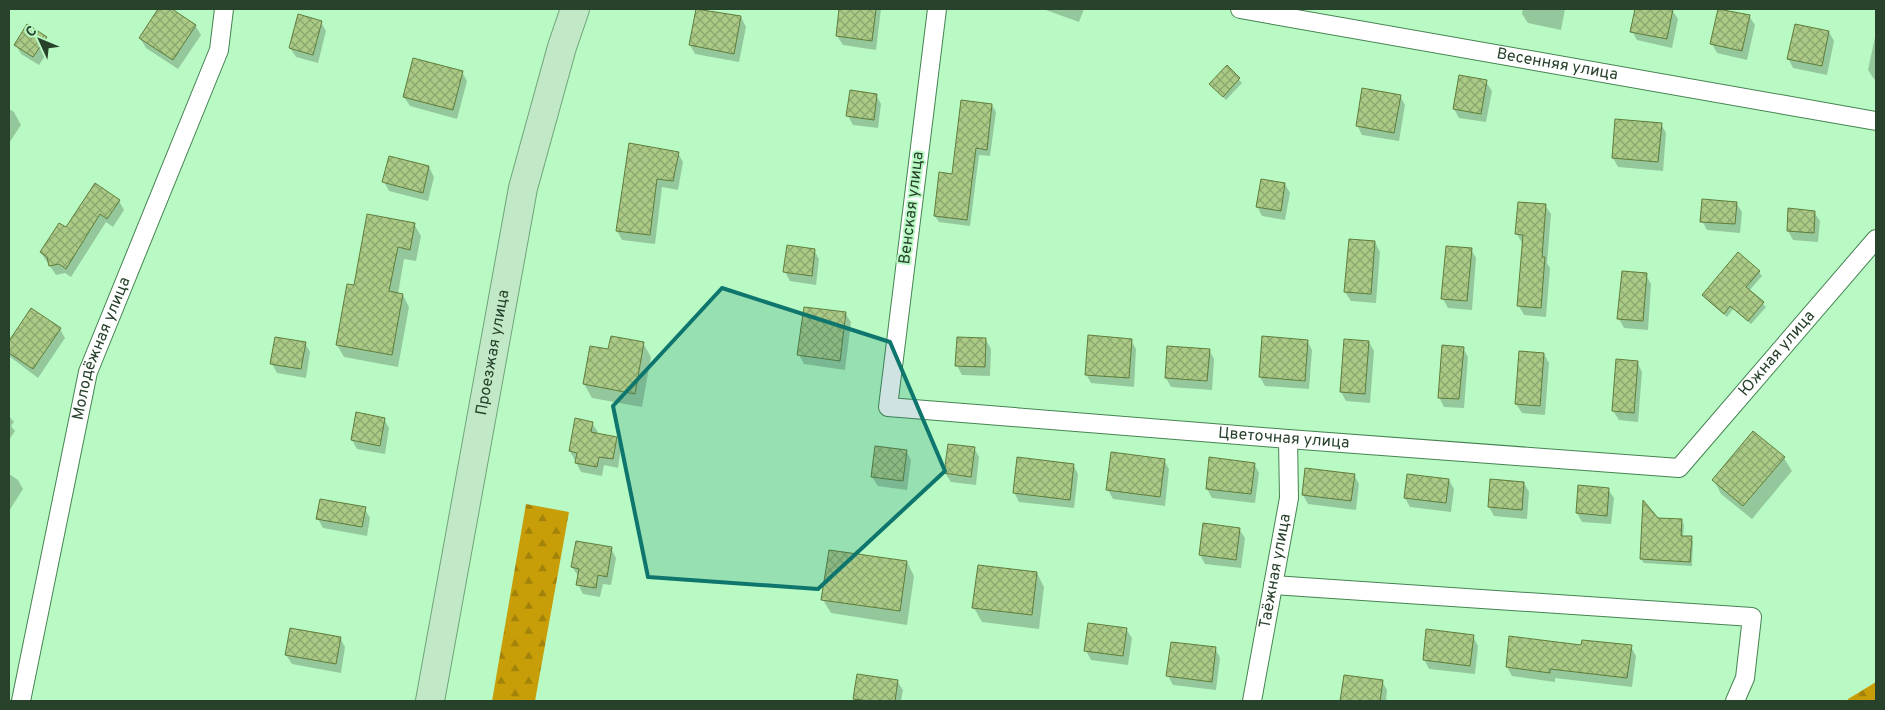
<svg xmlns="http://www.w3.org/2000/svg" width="1885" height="710" viewBox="0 0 1885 710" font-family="Overpass,sans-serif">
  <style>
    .forest { fill: url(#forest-firs) }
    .shadow { fill: #0003 }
    .building { fill: url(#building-cross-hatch); stroke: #607d3b }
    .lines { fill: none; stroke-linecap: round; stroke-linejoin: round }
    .street-casing { stroke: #468352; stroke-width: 20 }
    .primary-casing { stroke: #70a479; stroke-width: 30 }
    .street { stroke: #fff; stroke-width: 18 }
    .primary { stroke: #c1e9c8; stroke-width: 28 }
    .marked { fill: #0f766e; fill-opacity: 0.2; stroke: #0f766e; stroke-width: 4; stroke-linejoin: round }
    .labels { text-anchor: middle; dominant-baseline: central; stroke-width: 4; stroke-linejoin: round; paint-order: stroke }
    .street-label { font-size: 16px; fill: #27412b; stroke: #b9fac4 }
  </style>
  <defs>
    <pattern id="forest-firs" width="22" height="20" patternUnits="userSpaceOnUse" patternTransform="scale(1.25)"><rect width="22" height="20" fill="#c89e08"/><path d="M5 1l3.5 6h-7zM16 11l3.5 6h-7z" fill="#a28209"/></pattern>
    <pattern id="building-cross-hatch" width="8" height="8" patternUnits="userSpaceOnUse" patternTransform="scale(1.25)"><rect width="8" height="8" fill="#aaca86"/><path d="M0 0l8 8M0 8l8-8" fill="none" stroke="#8aa66e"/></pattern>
  </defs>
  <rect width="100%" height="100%" fill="#b9fac4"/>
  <g class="forest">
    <path d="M526,504L569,512L535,701H492Z"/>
    <path d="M1876,682V701H1847L1848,699Z"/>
  </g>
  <g class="shadow">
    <path d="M160,9H170L195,25L201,35L178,69L146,48L140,38Z"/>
    <path d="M697,9L741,17L746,27L739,62L695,54L690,45Z"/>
    <path d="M841,9H881L876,50L843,45L837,36Z"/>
    <path d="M1043,9H1084L1079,22Z"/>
    <path d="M1523,9H1565L1561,30L1528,23L1522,14Z"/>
    <path d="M1637,9L1672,10L1678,19L1672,48L1637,40L1632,31Z"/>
    <path d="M1749,16L1755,25L1747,60L1717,53L1712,44Z"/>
    <path d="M321,22L326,31L318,63L296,57L290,48Z"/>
    <path d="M1829,32L1834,41L1827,75L1793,68L1788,58Z"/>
    <path d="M1875,37H1876V80L1874,79L1868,70Z"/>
    <path d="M46,38L51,47L39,65L21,54L16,45Z"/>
    <path d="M1227,67L1242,83L1226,100L1211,84Z"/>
    <path d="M462,72L467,81L457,119L410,106L404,97Z"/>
    <path d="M1486,82L1492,91L1486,122L1459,118L1454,109Z"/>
    <path d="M876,95L881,104L878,128L853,125L848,116Z"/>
    <path d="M1400,96L1405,105L1399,141L1362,135L1357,125Z"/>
    <path d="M992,105L996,112L990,156L979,155L970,226L939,222L935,216L953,175Z"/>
    <path d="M9,109L14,112L21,125L9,143Z"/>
    <path d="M1661,124L1666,133L1663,171L1618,167L1613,158Z"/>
    <path d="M630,144L678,153L683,162L678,190L662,187L655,244L622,240L617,231Z"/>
    <path d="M429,167L434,177L428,201L389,191L384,182Z"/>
    <path d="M1285,184L1290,193L1285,220L1262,216L1257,206Z"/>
    <path d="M119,201L124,210L113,227L106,222L71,277L65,273L56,275L41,253L66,229Z"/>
    <path d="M1736,203L1742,212L1740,233L1707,230L1702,221Z"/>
    <path d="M1545,205L1551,214L1547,263L1550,268L1546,317L1524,315L1519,306L1524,243H1522L1517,234Z"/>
    <path d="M1814,212L1820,221L1818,242L1793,240L1788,231Z"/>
    <path d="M414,224L421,236L416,261L404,259L398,294L403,295L409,307L398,367L344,357L337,345L355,286Z"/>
    <path d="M1375,242L1380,252L1376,303L1351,301L1345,292Z"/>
    <path d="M1471,249L1476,258L1472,310L1448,308L1443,299Z"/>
    <path d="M814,250L819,259L816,285L790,281L785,272Z"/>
    <path d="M1759,272L1762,276L1749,291L1766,307L1751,324L1733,309L1727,317L1706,299L1703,295Z"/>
    <path d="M1646,275L1651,284L1648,330L1624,328L1619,319Z"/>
    <path d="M32,310L60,329L65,338L38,378L9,356V343Z"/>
    <path d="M845,313L851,322L845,370L804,364L799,355Z"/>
    <path d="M986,340L991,349L990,376L962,375L957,366Z"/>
    <path d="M1131,340L1136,349L1134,387L1091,383L1086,374Z"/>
    <path d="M1307,341L1312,350L1309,389L1265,386L1260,377Z"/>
    <path d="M1369,342L1374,351L1370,403L1346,401L1341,392Z"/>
    <path d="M305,343L310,352L306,378L277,373L272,364Z"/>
    <path d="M643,343L651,357L642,407L592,398L584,384L609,351Z"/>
    <path d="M1463,348L1468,357L1464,408L1444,407L1439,397Z"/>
    <path d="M1209,350L1214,359L1212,390L1171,387L1166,378Z"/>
    <path d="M1544,354L1549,363L1545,415L1522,413L1516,404Z"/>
    <path d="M1637,362L1642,372L1638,422L1619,420L1613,411Z"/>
    <path d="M9,416L14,422L11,426L15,431L9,440Z"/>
    <path d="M384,419L389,428L385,454L357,449L352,440Z"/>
    <path d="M592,423L598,432L597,435L616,438L621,447L618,468L604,465L602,476L581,472L570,451Z"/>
    <path d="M974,448L979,457L976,485L951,482L945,473Z"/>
    <path d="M906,451L911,460L907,490L878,486L872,477Z"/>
    <path d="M1784,458L1792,471L1752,519L1721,494L1714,480Z"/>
    <path d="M1164,460L1169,469L1165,506L1113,499L1108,490Z"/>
    <path d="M1254,464L1259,473L1255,503L1212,498L1207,489Z"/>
    <path d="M1073,465L1078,474L1074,508L1019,502L1014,492Z"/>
    <path d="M9,474L18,480L23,489L9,511Z"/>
    <path d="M1354,475L1359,484L1356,510L1308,504L1303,495Z"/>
    <path d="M1449,480L1454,489L1451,512L1410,507L1405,498Z"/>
    <path d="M1491,481L1524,483L1529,492L1527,519L1494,516L1489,507Z"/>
    <path d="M1608,489L1614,498L1611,524L1582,522L1577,513Z"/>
    <path d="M365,509L370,518L367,536L323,528L318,519Z"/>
    <path d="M1657,519L1681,520L1684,525L1683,537H1691L1693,542L1692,566L1644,563L1641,559Z"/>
    <path d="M1239,529L1245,538L1241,568L1205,564L1200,555Z"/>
    <path d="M611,548L616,558L611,585L603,584L600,597L583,594L578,584L579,577L572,567Z"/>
    <path d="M907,562L914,576L907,625L831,613L823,600Z"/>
    <path d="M1037,573L1044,587L1039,629L982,622L974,608Z"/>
    <path d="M1126,629L1132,638L1128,665L1091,660L1086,651Z"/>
    <path d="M1473,637L1478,646L1475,674L1429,669L1424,659Z"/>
    <path d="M340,638L345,647L341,673L292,664L286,655Z"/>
    <path d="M1511,638L1582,647H1631L1636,656L1632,687L1555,678V682L1512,676L1507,667Z"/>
    <path d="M1215,648L1220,658L1216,690L1173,685L1168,676Z"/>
    <path d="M1345,676L1382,681L1387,690L1386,701H1342Z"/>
    <path d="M897,681L903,690L901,701H856L854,698Z"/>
  </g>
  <g class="building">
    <path d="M158,9H172L196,25L173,60L139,38Z"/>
    <path d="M696,9L741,16L734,54L689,45Z"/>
    <path d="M839,9H876L872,41L836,36Z"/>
    <path d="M1635,9H1673L1667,39L1630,32Z"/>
    <path d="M1718,9L1750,15L1742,51L1710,44Z"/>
    <path d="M298,14L322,21L313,55L289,48Z"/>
    <path d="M27,24L47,37L33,57L14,45Z"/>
    <path d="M1795,24L1829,31L1822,66L1787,59Z"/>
    <path d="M413,58L463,71L453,110L403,97Z"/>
    <path d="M1227,65L1240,78L1223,97L1209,84Z"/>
    <path d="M1459,75L1487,80L1481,114L1453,109Z"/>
    <path d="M1362,88L1401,95L1394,133L1356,126Z"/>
    <path d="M850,90L877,94L874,120L846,116Z"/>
    <path d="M961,100L992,104L987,150L976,148L967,220L934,216L939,172L952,174Z"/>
    <path d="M1615,119L1662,123L1658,162L1612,158Z"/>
    <path d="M629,143L679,152L673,181L657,179L650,235L616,231Z"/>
    <path d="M389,156L429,166L423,193L382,182Z"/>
    <path d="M1261,179L1285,183L1281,211L1256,207Z"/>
    <path d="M95,183L120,200L107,219L100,214L66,269L59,264L49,266L47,257L40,252L59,223L66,227Z"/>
    <path d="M1702,199L1737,202L1735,224L1700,222Z"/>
    <path d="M1518,202L1546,204L1542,257H1545L1541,308L1517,306L1523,235L1515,234Z"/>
    <path d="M1788,208L1815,211L1814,233L1787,231Z"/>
    <path d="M367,214L415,223L410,250L398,247L389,291L403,294L392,355L336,345L347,284L354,285Z"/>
    <path d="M1349,239L1375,241L1371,294L1344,292Z"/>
    <path d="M787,245L815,249L812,276L783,272Z"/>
    <path d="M1446,246L1472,248L1467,301L1441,299Z"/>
    <path d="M1738,252L1760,271L1746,287L1764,302L1748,321L1730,306L1724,314L1702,295Z"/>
    <path d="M1622,271L1647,273L1643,321L1617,319Z"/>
    <path d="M804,307L846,312L840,361L797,355Z"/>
    <path d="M31,308L61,328L33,369L9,353V341Z"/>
    <path d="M1088,335L1132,339L1129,378L1085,375Z"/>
    <path d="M611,336L644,342L635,394L583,384L590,346L608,349Z"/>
    <path d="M1262,336L1308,340L1305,381L1259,377Z"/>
    <path d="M275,337L306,342L301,369L270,364Z"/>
    <path d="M957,337L986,338L985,367L955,366Z"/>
    <path d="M1344,339L1369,341L1365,394L1340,392Z"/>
    <path d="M1442,345L1464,347L1459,399L1438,398Z"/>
    <path d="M1167,346L1210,349L1207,381L1165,378Z"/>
    <path d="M1519,351L1544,353L1540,406L1515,404Z"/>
    <path d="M1616,359L1638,361L1634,413L1612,411Z"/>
    <path d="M356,412L385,418L380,446L351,440Z"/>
    <path d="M575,418L593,422L591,432L617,437L613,459L599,457L597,467L575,463L577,453L569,451Z"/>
    <path d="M1753,431L1785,457L1743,506L1712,480Z"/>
    <path d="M948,444L975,447L971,477L944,473Z"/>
    <path d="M875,446L907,450L903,481L871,477Z"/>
    <path d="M1111,452L1165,459L1160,497L1106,490Z"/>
    <path d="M1017,457L1074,464L1070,500L1013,493Z"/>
    <path d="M1209,457L1255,463L1251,494L1206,489Z"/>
    <path d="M1305,468L1355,474L1351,501L1302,495Z"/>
    <path d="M1407,474L1449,479L1446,503L1404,498Z"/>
    <path d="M1490,479L1524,482L1522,510L1488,507Z"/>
    <path d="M1578,485L1609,488L1607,516L1576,513Z"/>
    <path d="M320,499L366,507L362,527L316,519Z"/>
    <path d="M1643,500L1658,518L1682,519L1681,536H1692L1690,562L1640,559Z"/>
    <path d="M1203,523L1240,528L1236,560L1199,555Z"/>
    <path d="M576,541L612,547L607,577L598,575L596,588L576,585L579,569L571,567Z"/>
    <path d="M829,550L907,561L900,611L821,600Z"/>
    <path d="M978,565L1037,572L1032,615L972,608Z"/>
    <path d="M1088,623L1127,628L1123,656L1084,651Z"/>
    <path d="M290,628L341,637L336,664L285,655Z"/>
    <path d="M1426,629L1474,635L1470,666L1423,660Z"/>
    <path d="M1509,636L1581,645L1582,640L1632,645L1627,678L1550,669V673L1506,667Z"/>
    <path d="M1171,642L1216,647L1212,682L1166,676Z"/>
    <path d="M857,674L898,680L895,701H870L853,699Z"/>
    <path d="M1344,675L1383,680L1380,701H1340Z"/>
  </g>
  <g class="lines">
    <g class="street-casing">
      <g id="street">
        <path id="s1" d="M937,9L888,407L1288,439L1679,468L1876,239"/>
        <path id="s2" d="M1240,9L1876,121"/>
        <path d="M1273,585L1752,617L1745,678L1735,701"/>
        <path id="s3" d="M21,701L88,372L219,50L224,9"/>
        <path id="s4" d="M1252,701L1289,498L1288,439"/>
      </g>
    </g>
    <g class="primary-casing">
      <g id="primary">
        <path id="s5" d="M430,701L523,188L562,47L575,9"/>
      </g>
    </g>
    <use href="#street" class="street"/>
    <use href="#primary" class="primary"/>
  </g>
  <path class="marked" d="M722,288L890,342L945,471L818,589L648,577L613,406Z"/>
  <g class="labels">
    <g class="street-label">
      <text stroke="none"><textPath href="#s2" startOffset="322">Весенняя улица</textPath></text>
      <text transform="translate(912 208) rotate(-83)">Венская улица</text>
      <text stroke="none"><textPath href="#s3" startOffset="362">Молодёжная улица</textPath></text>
      <text stroke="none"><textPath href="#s5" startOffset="354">Проезжая улица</textPath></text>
      <text stroke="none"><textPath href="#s1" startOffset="1345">Южная улица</textPath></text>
      <text stroke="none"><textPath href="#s1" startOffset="798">Цветочная улица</textPath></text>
      <text stroke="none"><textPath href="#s4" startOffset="132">Таёжная улица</textPath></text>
    </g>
  </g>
  <rect width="1885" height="710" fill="none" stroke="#27412b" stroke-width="20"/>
  <g transform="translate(40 40) rotate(314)" stroke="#b9fac4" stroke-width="4" paint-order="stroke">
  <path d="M0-4L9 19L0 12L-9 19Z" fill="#27412b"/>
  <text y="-8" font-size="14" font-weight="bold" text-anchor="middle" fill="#27412b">С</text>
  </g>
</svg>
